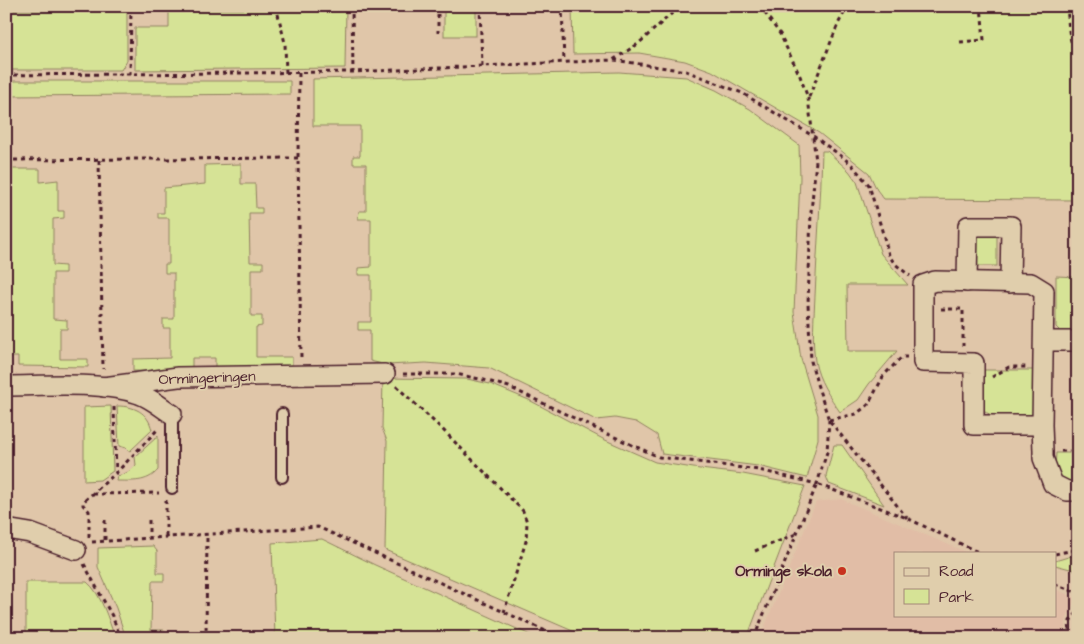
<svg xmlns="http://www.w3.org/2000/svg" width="1084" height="644" viewBox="0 0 1084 644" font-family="'Architects Daughter',sans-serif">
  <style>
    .built { fill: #e1bda6 }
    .green { fill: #d6e396; stroke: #908160 }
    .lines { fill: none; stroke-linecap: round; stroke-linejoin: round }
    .lane-casing { stroke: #4a1f2b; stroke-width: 14 }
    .street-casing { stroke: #4a1f2b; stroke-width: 22 }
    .path { stroke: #4a1f2b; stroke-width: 3; stroke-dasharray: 4 4; stroke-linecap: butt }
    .lane { stroke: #e0ceac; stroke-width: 10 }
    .street { stroke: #e0ceac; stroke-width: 19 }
    .poi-dot { fill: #c8321e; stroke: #e0ceac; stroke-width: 2 }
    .labels { text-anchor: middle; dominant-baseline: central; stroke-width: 4; stroke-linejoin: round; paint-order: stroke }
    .street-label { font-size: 15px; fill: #4a1f2b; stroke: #e0ceac }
    .poi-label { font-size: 15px; font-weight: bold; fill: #4a1f2b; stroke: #e0ceac; text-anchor: end }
  </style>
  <rect width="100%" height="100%" fill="#e0c6a9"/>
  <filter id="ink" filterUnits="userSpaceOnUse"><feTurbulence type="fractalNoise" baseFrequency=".02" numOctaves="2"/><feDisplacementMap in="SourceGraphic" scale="10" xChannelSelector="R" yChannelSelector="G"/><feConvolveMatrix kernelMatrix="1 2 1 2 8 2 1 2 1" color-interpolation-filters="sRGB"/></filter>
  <g filter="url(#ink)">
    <path class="built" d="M841,499L968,553H895V615H1055V589L1076,598L1067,617L1063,638H760L816,502Z"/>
    <g class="green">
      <path d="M246,6H346L345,68L135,70V28H169V9H246Z"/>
      <path d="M572,6H1078V61L1076,73L1078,87V200L884,199L877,190L869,173L819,133L712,71L685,61L639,53L573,54Z"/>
      <rect x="444" y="8" width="32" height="28"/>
      <path d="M6,10H127V60L121,70H6Z"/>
      <path d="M619,72L686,77L716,90L750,109L799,145L800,178L794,312L801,359L818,415V439L807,478L758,466L662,454L657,435L636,422L615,418L596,420L489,368L426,363L387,365L370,361V330H358V322H371V275H358V268L371,267V219H358L359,211H366V164H353V156H360V126H313V79Z"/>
      <path d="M6,81H290V94L6,96Z"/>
      <path d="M822,151H827L849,171L857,182L881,254L908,285H847L848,351H897L869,384L858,400L840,412C830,397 818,380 815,361C812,340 814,317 815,296C817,248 821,200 822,151Z"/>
      <path d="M241,164V184H255L256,208H262V213H249L250,262H263V269H251V316H262V326L256,327V357H292V371L215,372V358H192V372L133,371V359L170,358V328H163V319H174V273H165V264H169V218H158V213H164V188L205,184V165Z"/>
      <path d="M6,169H40V182L58,180V211H64V218L53,219V265L65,266V273H53V319L67,320V329H60V359H88V367L18,366V357H6Z"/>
      <rect x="975" y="232" width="22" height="34"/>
      <path d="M1056,276L1078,277V334H1063L1056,327Z"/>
      <path d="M979,370H1038L1033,415L1029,419C1013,418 985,422 980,402C978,392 979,380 979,370Z"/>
      <path d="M383,378L467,379L490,384L529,400L603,439L655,462L700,469L743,474L805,486L747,638H589L385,550L387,441L382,428Z"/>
      <path d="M111,406L113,471L100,480L84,481V407Z"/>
      <path d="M117,406C134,406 148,412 152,430L130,451L126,448L119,446Z"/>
      <path d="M158,436V470C147,483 132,481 116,481L117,476C125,474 130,472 136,465L135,457Z"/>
      <path d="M834,445H842L884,505L829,484L826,476Z"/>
      <path d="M1056,453H1078V484L1061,480L1055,470Z"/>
      <path d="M322,539L375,565L537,638H275L272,543Z"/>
      <path d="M153,546L157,551V573H164V581H152L151,630H164V637L126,638L116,608L98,567V548Z"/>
      <path d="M1078,554V571L1055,565V561Z"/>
      <path d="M26,582H87C101,593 109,621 115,638H26Z"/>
    </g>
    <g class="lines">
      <g class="lane-casing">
        <g id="lane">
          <path d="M172,414V488"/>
          <path d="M282,477V414"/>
        </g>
      </g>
      <g class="street-casing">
        <g id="street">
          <path d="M967,282L968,226H1011L1010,283"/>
          <path d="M1044,341H1078"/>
          <path d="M6,386C45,386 103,381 139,394C151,398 161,407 172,414"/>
          <path d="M104,387L178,377L385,374"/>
          <path d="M1042,425H974V363L923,362V285L935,281L1031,283L1044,291L1042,425L1043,451V458L1053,484L1067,491H1078"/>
          <path d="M6,529L30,533L76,550"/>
        </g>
      </g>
      <g class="path">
        <path d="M276,6L285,43L286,74"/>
        <path d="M352,6L353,72"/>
        <path d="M438,6V33"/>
        <path d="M480,6L482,66"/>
        <path d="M562,6L564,62"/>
        <path d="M760,6L780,34L800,76L808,98L816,161L811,212L808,304L811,361L817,384L829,420L907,518"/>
        <path d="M1067,6C1069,22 1067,42 1078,54"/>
        <path d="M960,42L984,40L981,6"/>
        <path d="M614,60L686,71L742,93L813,136L840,155L852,165L869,185L889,255L894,263L910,276"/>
        <path d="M299,73L298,158L301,358"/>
        <path d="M6,75L353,72L613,60L638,44L680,6"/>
        <path d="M130,75L131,6"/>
        <path d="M809,97L838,24L848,6"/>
        <path d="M6,160L298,158"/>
        <path d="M99,160L103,369"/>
        <path d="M941,309H963V346"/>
        <path d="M403,374H456L484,380L509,387L599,430L659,457L759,470L817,484L827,452L829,420"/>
        <path d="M992,377L1009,367H1026"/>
        <path d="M396,386L443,430L523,511L527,522L526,541L504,612"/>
        <path d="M114,407L116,473"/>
        <path d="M829,420L856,414L868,405L884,375L902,357H907"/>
        <path d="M1061,451H1078"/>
        <path d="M93,494L159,493"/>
        <path d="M166,500V537"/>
        <path d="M105,520V540"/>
        <path d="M149,520V538"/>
        <path d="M89,537V511L83,505V502L116,473L158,429"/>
        <path d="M92,542L318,527L561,638"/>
        <path d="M755,551L796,534"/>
        <path d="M1055,554L1078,549"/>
        <path d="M84,564L112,616L121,638"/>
        <path d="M1055,584L1078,593"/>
        <path d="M206,638L207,535"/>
        <path d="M754,638L817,484L907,518L980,553"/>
        <path d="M1068,638L1070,621L1078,612"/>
      </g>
      <use href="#lane" class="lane"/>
      <use href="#street" class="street"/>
    </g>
  </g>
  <circle class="poi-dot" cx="842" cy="571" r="5"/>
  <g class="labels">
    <g class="street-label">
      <text transform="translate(207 378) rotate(-2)">Ormingeringen</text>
    </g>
    <g class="poi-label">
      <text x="832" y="571">Orminge skola</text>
    </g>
  </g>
  <rect width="1084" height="644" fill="none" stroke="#e0ceac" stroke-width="25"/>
  <rect x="12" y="12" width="1059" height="619" fill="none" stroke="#4a1f2b" stroke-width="2" filter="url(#ink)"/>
  <rect x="894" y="552" width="162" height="65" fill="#e0ceac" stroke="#a48878"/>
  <rect x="904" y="568" width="25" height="8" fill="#e0ceac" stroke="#a48878"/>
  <text x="939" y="576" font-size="15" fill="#4a1f2b">Road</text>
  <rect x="904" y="589" width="25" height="15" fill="#d6e396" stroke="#a48878"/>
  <text x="939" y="602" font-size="15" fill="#4a1f2b">Park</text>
</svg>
